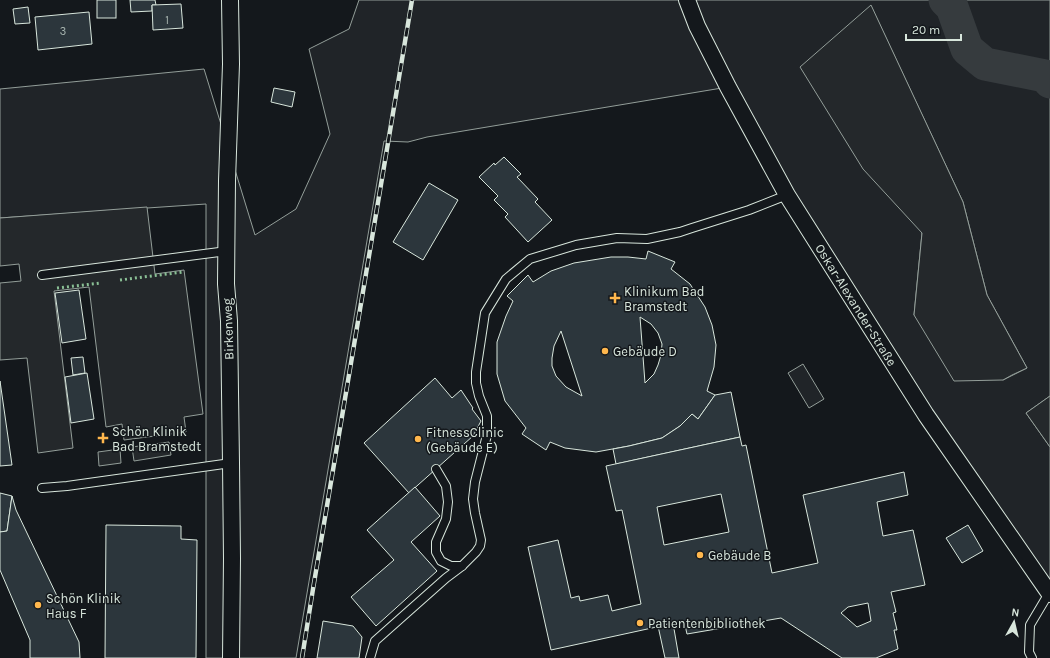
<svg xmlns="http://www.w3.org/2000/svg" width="1050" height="658" viewBox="0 0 1050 658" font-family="Karla,sans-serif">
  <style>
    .green { fill: #202428; stroke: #939e99; fill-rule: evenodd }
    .parking { fill: #24282b; stroke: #939e99 }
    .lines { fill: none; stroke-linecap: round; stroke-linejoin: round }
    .river { stroke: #363b3e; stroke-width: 33 }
    .building { fill: #2c363c; stroke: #d8e6dc; fill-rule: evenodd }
    .service-casing { stroke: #d8e6dc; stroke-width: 10 }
    .minor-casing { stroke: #d8e6dc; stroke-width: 18 }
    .service { stroke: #14181c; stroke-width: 8 }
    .minor { stroke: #14181c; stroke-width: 16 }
    .rail-casing { stroke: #d8e6dc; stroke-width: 4.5 }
    .rail { stroke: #14181c; stroke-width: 3; stroke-dasharray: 9; stroke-linecap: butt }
    .hedge { stroke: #8ac095; stroke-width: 3; stroke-dasharray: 2 3; stroke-linecap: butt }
    .poi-dot { fill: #ffb74d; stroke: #14181c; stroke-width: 1.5 }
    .labels { text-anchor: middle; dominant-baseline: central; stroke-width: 3; stroke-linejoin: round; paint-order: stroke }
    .number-label { font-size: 11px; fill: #adbab4 }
    .poi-label { font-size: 13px; fill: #d8e6dc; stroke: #14181c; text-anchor: start }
    .street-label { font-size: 13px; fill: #d8e6dc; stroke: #14181c }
  </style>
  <rect width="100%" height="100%" fill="#14181c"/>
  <g class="green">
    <path d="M359,0H1050V396L1026,413L1050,447V594L926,415L728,87L427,137L408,142L384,141L296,658H206V204L0,218V89L204,69L255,235L296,209L330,134L309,49L349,29ZM871,6L963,202L987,295L1027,368L1003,380L914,315L922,233Z"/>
    <path d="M803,364L824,399L809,408L788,373Z"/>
  </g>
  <g class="parking">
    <path d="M871,5L963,202L987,295L1027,368L1012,375L1003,380L954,381L914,315L922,233L863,169L800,67Z"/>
    <path d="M147,207L155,274L184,270L203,414L184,417L186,432L124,440L122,424L106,427L89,287L54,291L73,448L38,453L27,358L0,360V283L21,281L19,264L0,266V218Z"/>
    <path d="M1050,396V447L1026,413Z"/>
    <path d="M169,442L171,455L134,461L132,447Z"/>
    <path d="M120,449L121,463L99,466L98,452Z"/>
  </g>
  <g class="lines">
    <path class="river" d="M945,0L952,7L967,49L985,64L1045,76L1050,82"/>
  </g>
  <g class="building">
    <rect x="97" y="0" width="19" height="18"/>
    <path d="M130,0H155L156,5H152V11L131,12Z"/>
    <path d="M181,4L183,28L153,30L152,5Z"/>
    <path d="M28,7L30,23L15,24L13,9Z"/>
    <path d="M89,12L92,44L38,50L35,17Z"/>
    <path d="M274,88L295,92L292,107L271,102Z"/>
    <path d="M504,157L521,174L517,177L538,199L535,202L552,220L528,242L505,217L508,214L494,200L498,196L479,177L494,163L495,165Z"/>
    <path d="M429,183L458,200L423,260L393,242Z"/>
    <path d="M648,251L675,262L671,269L690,284L705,307L712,325L716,345L714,367L707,391L715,395L698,419L692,414L680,426L662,438L629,446L596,452L565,448L550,442L546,450L522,434L526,428L505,401L497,374V342L506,316L513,301L507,296L528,275L533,282L551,271L574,263L611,257H628L646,259ZM640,317L651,324L658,333L662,344L661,355L658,365L654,374L645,383ZM561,331L582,396L566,387L556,376L552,366V358L554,346Z"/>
    <path d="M79,290L86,339L62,343L55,293Z"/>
    <path d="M83,357L85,373L73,375L71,358Z"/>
    <path d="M87,373L94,419L71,423L65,377Z"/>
    <path d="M435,378L452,398L461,390L473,408L472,409L481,421L473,436L409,493L364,443Z"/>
    <path d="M0,381L12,465L0,466Z"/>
    <path d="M731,392L740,437L616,464L613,449L629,446L662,438L680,426L692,414L698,419L715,395Z"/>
    <path d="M740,437L742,446L746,445L772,573L818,563L803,495L904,472L908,495L877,502L883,536L913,530L925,585L891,592L896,612L893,613L897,630H894L898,649L876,658H842L781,618L687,634L684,621L551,650L528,547L558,540L571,598L579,596L580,601L608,595L612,611L641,604L622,510L616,511L606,466ZM721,494L729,532L664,545L657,507ZM868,603L871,621L857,627L841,613L848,607Z"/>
    <path d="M415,487L440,516L411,542L437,571L376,626L351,597L394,560L367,530Z"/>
    <path d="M0,493L12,496L7,531L0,532Z"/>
    <path d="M12,496L16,510L79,642L80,658H30V640L0,570V532L7,531Z"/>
    <path d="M106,525L181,526V539L197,540L196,658H105Z"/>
    <path d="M968,525L983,551L962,563L946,538Z"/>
    <path d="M323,621L353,626L362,637L359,658H317Z"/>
    <path d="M673,623L679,658H665L658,626Z"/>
  </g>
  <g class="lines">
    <g class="service-casing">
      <g id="service">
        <path d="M42,275L227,251"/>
        <path d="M436,469L446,486L448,502L446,519L436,542V552L441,561L451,566H462"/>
        <path d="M42,488L67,486L231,463"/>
        <path d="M370,658L375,641L446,578L462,566L476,552L480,546L481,540L475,513L473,499L475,482L487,435V416L479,396L476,383V372L485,313L506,279L530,259L576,245L617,238L647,239L680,232L692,228L749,210L787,195"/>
        <path d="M1032,658L1029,652L1030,625L1049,593"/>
      </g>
    </g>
    <g class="minor-casing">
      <g id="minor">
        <path d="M230,0L231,64L227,181L226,284L229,321L231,463L232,558L231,658"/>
        <path d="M687,0L697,26L728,87L787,195L926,415L1050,594"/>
      </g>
    </g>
    <use href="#service" class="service"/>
    <use href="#minor" class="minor"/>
    <g class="rail-casing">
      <path id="rail" d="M302,658L313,589L412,0"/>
    </g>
    <use href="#rail" class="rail"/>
    <g class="hedge">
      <path d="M120,280L183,272"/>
      <path d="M57,288L101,283"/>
    </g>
  </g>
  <g class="poi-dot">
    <path d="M613 292h4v4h4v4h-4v4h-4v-4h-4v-4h4z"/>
    <circle cx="605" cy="351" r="4"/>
    <path d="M101 432h4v4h4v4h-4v4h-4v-4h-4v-4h4z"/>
    <circle cx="418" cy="439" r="4"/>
    <circle cx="700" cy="555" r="4"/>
    <circle cx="38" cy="605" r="4"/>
    <circle cx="640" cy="623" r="4"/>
  </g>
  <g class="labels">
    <g class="number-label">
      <text x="167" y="20">1</text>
      <text x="63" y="31">3</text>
    </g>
    <g class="poi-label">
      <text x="624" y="291">Klinikum Bad<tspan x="624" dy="15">Bramstedt</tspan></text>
      <text x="613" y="351">Gebäude D</text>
      <text x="112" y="431">Schön Klinik<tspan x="112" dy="15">Bad Bramstedt</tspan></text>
      <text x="426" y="432">FitnessClinic<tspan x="426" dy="15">(Gebäude E)</tspan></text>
      <text x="708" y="555">Gebäude B</text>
      <text x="46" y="598">Schön Klinik<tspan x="46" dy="15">Haus F</tspan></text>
      <text x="648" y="623">Patientenbibliothek</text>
    </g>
    <g class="street-label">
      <text transform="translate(856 305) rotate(58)">Oskar-Alexander-Straße</text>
      <text transform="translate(228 329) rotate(-92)">Birkenweg</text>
    </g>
  </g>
  <g transform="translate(1014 622) rotate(8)" stroke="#14181c" stroke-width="3" paint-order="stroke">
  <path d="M0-3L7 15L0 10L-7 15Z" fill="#d8e6dc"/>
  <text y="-6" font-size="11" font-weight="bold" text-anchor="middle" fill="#d8e6dc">N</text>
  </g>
  <path d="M906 34v6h55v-6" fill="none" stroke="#d8e6dc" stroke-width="2"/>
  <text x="912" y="34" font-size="12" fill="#d8e6dc" stroke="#14181c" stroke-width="3" paint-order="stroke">20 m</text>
</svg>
